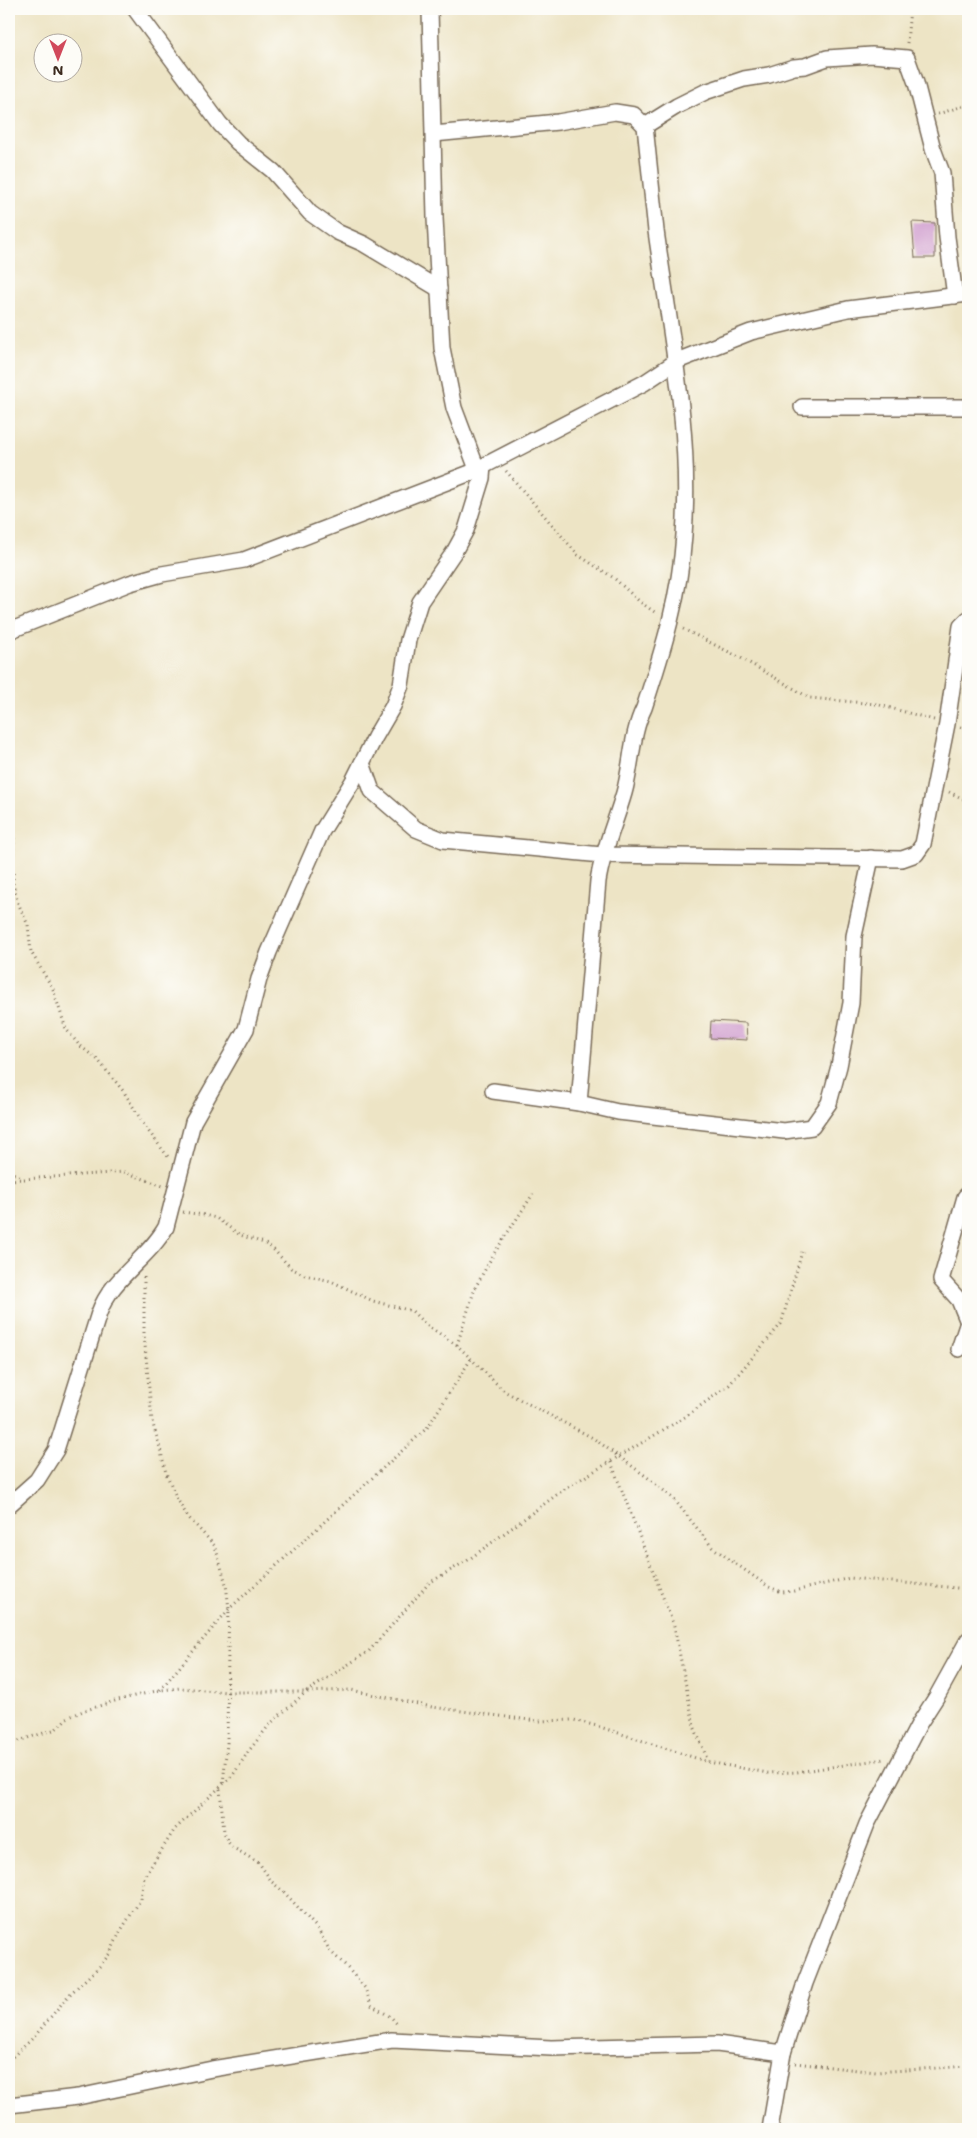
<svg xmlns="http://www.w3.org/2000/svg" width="977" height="2138" viewBox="0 0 977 2138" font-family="'Shantell Sans',sans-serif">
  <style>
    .building { fill: #c98fc9 }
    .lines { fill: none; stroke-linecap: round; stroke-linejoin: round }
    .street-casing { stroke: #796b58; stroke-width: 18 }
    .path { stroke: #796b58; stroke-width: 3; stroke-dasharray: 1 4; stroke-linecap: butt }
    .street { stroke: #fff; stroke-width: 15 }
  </style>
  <rect width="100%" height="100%" fill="#fdfcf7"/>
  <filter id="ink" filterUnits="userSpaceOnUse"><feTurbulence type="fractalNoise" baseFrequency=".02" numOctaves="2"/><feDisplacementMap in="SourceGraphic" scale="10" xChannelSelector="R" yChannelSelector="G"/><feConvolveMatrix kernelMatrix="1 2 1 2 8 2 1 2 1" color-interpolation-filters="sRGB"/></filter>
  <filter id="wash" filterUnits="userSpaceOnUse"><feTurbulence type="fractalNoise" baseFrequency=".0096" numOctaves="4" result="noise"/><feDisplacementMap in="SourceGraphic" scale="20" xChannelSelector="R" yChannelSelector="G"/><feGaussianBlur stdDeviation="1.12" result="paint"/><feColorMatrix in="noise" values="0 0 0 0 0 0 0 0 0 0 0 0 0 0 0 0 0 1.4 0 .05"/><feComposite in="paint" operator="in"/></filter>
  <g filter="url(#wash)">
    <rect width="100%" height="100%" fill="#ede4c5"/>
    <g id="blocks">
      <g class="building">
        <path d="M912,222L935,223V258H915Z"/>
        <path d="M711,1021L746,1023L747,1040L710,1038Z"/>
      </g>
    </g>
  </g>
  <g filter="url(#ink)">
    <use href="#blocks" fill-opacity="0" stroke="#796b58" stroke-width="1"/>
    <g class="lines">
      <g class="street-casing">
        <g id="street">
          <path d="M135,9L220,124L238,143L273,171L310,213L337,232L364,244L439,289"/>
          <path d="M430,9L435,218L442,348L454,408L477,469"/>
          <path d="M645,126L677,106L705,92L744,79L769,75L794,67L805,66L827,58L872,55L907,58L916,83L933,149L942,173L947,237L955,296"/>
          <path d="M434,134L558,122L615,112L634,115L645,126C649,161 652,196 656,231C670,332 692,433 684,535C680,596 663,650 644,708C631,734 632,765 624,793C615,824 603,849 598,881L579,1103"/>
          <path d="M802,407H968"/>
          <path d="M9,631L130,583L162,574L244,560L470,473L644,383L677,361L751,332L848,309L968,294"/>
          <path d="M362,763L372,791L416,829L443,840L602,855L902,859L916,854L923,844L947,724L961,626L968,619"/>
          <path d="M493,1091L579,1103L618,1112L784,1131L812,1127L829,1103L839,1066L851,1003L854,936L871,858"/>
          <path d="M968,1194L965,1197L941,1280L959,1300L968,1322"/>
          <path d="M959,1349L968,1322"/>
          <path d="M9,1505L37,1480L56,1450L99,1313C111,1278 148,1259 166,1227L193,1122L246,1029L259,979L269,952L322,831L353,781L375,737L393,706L401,685L408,640L420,602L454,552L466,530L482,478L483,466"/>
          <path d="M9,2105L78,2097L212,2069L392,2040L551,2048L717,2044L783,2053"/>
          <path d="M770,2129L783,2053L805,1983L867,1824L919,1724L937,1696L968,1640"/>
        </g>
      </g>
      <g class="path">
        <path d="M907,43L910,9"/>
        <path d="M938,114L963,106H968"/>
        <path d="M506,471L578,555L614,578L640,602L656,613"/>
        <path d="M683,629L741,658L810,698L876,704L934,720"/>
        <path d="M960,727L968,729"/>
        <path d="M949,792L968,801"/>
        <path d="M9,819L14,831L13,884L18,903L28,925L31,952L53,989L66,1029L79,1045L98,1060L124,1092L146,1128L169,1158"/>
        <path d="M9,1172L23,1177"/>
        <path d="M9,1180L125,1172L163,1186"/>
        <path d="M183,1212L204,1215L216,1218L240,1235L264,1243L272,1248L291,1268L305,1275L331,1281L373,1301L412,1311L426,1325L457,1345L504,1391L593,1438L647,1477L673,1498L712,1547L769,1587L782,1592L794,1591L850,1578L968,1589"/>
        <path d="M144,1277V1334L152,1421L160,1448L166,1473L177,1499L188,1517L215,1546L226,1584L229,1609L228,1648L227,1743L223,1784"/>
        <path d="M457,1345L475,1288L493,1255L533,1194"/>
        <path d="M611,1462L674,1626L694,1726L708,1761"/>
        <path d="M160,1690L229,1609L427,1428L471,1359"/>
        <path d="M9,1744L56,1729L67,1718L83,1711L118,1700L160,1690L181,1688L227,1692H306L351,1690L432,1707L537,1721L574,1720L597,1726L708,1762L768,1773L797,1772L884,1759"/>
        <path d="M220,1789L224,1832L228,1842L232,1847L259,1863L272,1882L284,1892L317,1928L330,1951L345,1965L365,1988L371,2005L391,2017L398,2025"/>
        <path d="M9,2060L34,2037L69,1995L101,1965L110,1953L121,1930L141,1899L144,1877L175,1829L233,1775L248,1752L270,1724L306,1692L369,1651L429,1583L468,1560L566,1488L685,1417L729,1385L781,1324L802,1252"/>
        <path d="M795,2063L876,2072L968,2066"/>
      </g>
      <use href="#street" class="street"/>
    </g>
  </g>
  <rect width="977" height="2138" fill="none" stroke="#fdfcf7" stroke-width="30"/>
  <g transform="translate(58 58) rotate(180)"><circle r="24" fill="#fdfcf7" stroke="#afa8a0"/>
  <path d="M0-4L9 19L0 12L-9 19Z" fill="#d1495b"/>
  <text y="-8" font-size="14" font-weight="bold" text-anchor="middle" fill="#3b2a1e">N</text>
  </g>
</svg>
